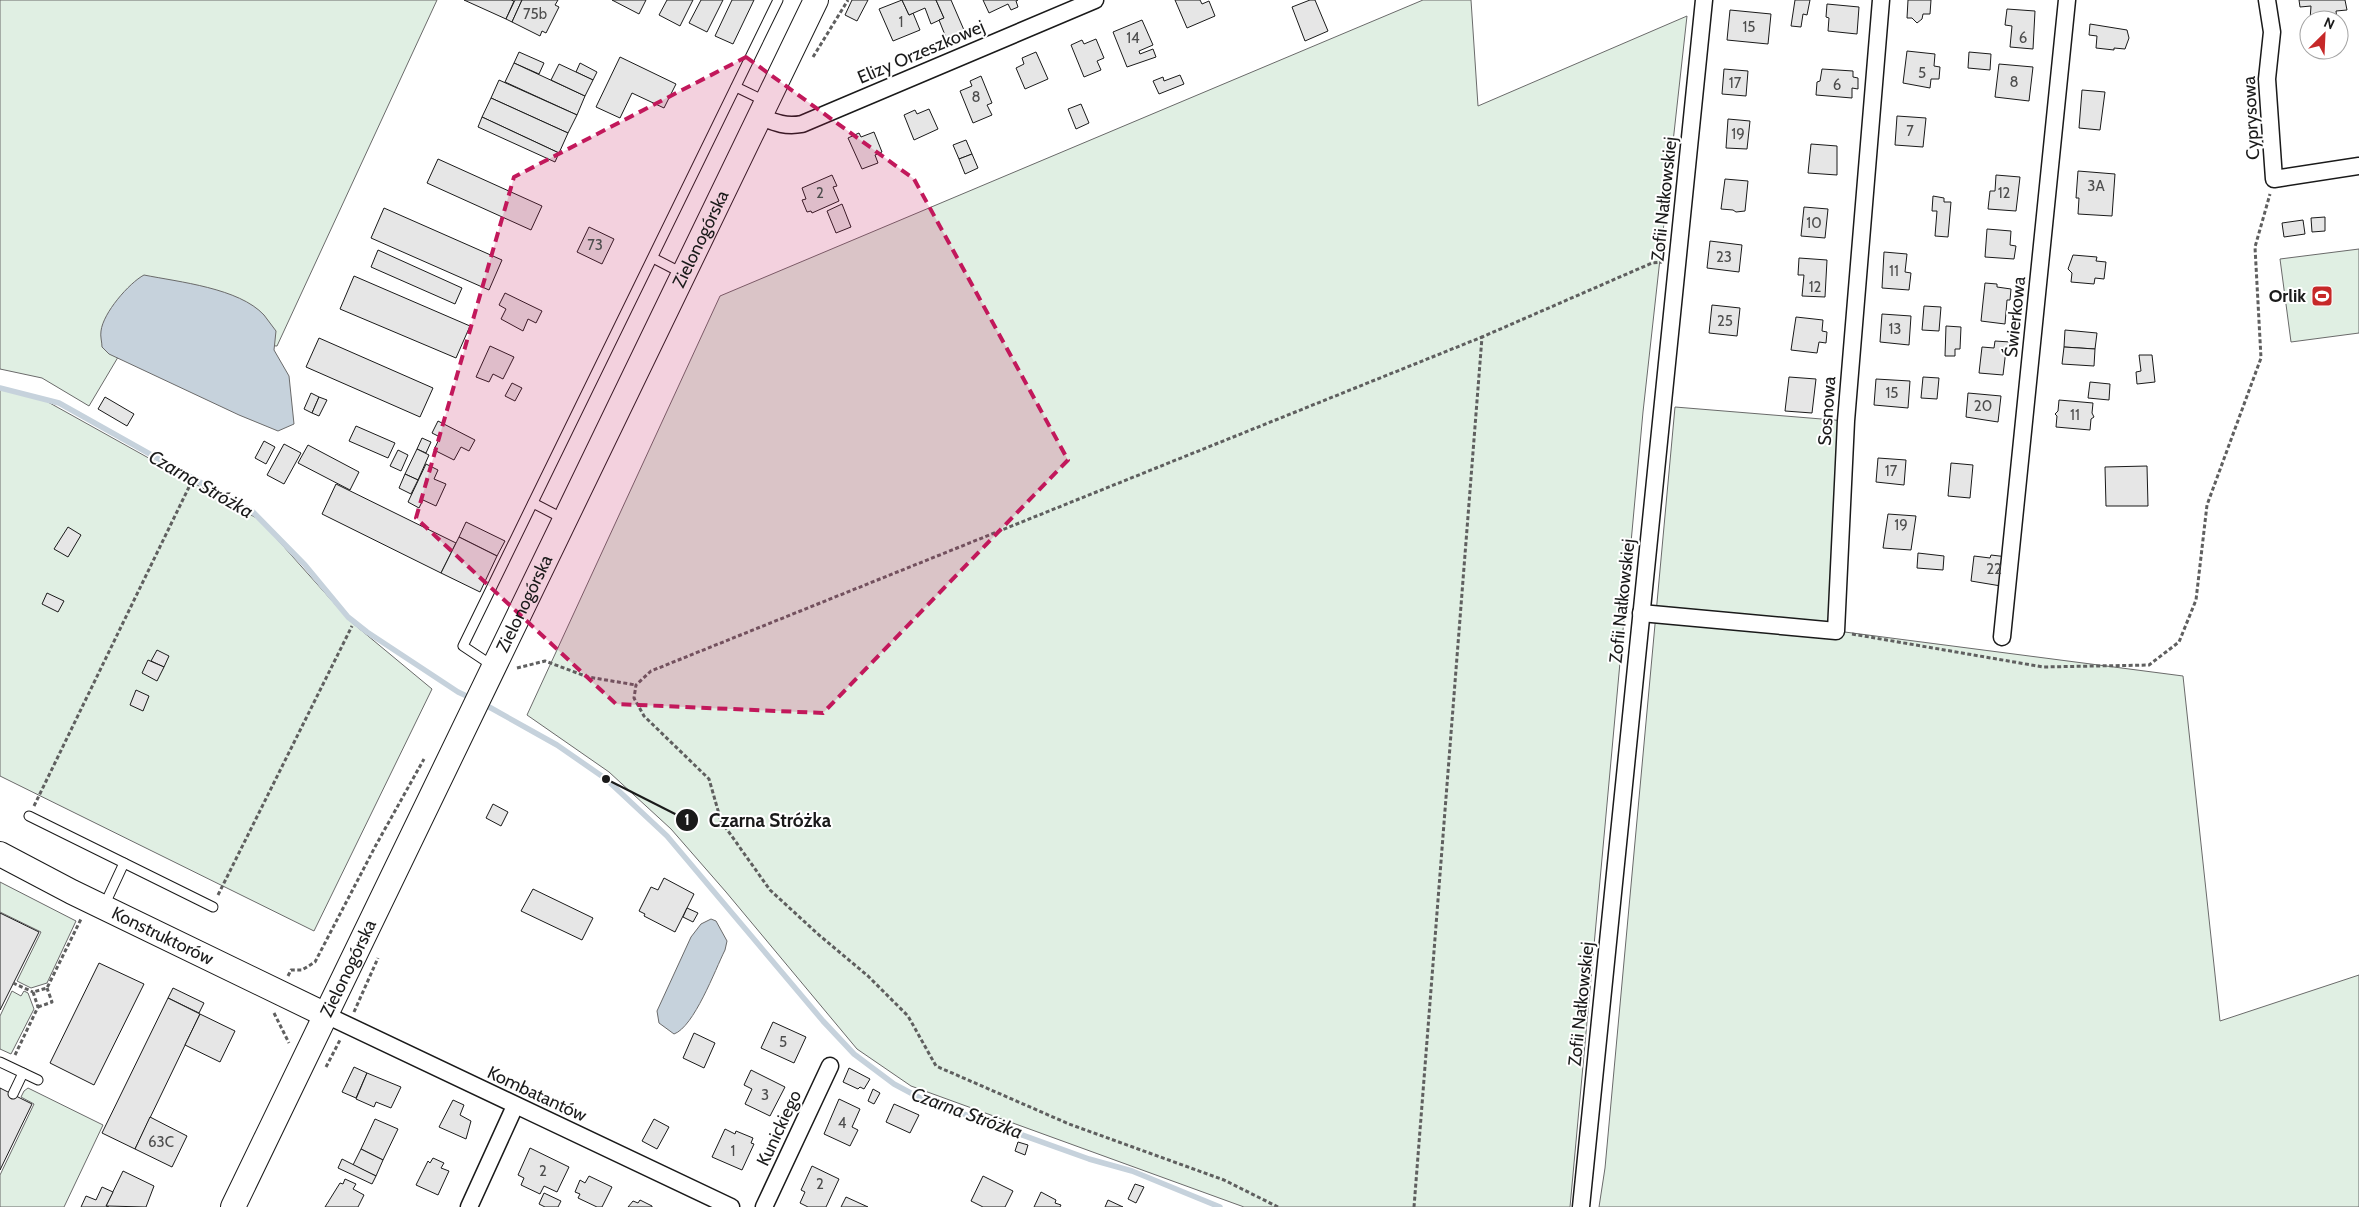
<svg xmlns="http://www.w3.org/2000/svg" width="2359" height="1207" viewBox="0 0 2359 1207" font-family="Cabin,sans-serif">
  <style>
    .green { fill: #e0efe3; stroke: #6a6a6a }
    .water { fill: #c6d2dc; stroke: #6a6a6a }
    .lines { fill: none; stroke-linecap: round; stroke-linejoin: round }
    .stream { stroke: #c6d2dc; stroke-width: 5.5 }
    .building { fill: #e6e6e6; stroke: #1a1a1a }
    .lane-casing { stroke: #1a1a1a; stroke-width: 11 }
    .street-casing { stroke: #1a1a1a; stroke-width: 19 }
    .secondary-casing { stroke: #1a1a1a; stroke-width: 26 }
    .path { stroke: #5f5f5f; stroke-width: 3; stroke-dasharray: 4 2.5; stroke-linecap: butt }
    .lane { stroke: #fff; stroke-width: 9 }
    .street { stroke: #fff; stroke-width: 16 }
    .secondary { stroke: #fff; stroke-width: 24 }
    .marked { fill: #c2185b; fill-opacity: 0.2; stroke: #c2185b; stroke-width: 4; stroke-dasharray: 10 6; stroke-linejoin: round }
    .labels { text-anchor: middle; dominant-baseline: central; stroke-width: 4; stroke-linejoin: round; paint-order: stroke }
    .number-label { font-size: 15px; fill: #4d4d4d }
    .street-label { font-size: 18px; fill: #1a1a1a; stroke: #fff }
    .poi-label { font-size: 18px; font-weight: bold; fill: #1a1a1a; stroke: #fff; text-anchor: end }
    .water-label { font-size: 19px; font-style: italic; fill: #1a1a1a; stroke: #fff }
    .leader { fill: none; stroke: #1a1a1a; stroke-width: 2 }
    .callout-dot { fill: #1a1a1a; stroke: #fff; stroke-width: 2 }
    .mark-label { font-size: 15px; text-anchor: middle; font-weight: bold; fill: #fff }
    .callout-label { font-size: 19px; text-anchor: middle; font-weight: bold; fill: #1a1a1a; stroke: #fff; stroke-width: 4; stroke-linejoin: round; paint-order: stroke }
  </style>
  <rect width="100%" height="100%" fill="#fff"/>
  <g class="green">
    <path d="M0,0H437L277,346L130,337L89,406L42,378L0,369Z"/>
    <path d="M1423,0H1471L1478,106L1687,16L1643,412L1570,1207H1244L911,1086L857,1049L726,892L671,829L609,772L527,715L720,296Z"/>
    <path d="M2359,249V333L2291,342L2280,259Z"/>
    <path d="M0,388L39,397L260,520L350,621L432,689L314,931L0,776Z"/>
    <path d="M1675,407L1846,421L1837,631L2183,676L2220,1021L2359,975V1207H1599L1605,1168Z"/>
    <path d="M0,882L76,921L47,983L31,988L17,981L41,932L0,912Z"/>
    <path d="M12,991L21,996L24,991L28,993L34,1009L11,1054L0,1049V1016Z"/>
    <path d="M28,1088L103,1125L64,1207H0V1175L34,1104L21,1097L24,1091Z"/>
  </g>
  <g class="water">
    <path d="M144,275C179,282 239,288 264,315C268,320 272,326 276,331L274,350L289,376L294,424L278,431L239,415L109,354L102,347C102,342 100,336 101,331C103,313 129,283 144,275Z"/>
    <path d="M711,919L716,921L727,941L725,950C715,970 694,1027 674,1034L659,1023L657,1011L691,937L701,924Z"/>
  </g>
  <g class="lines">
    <g class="stream">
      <path d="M0,388L59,403L253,512L305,565L348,617L367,632L458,692L473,699"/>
      <path d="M482,703L557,745L606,779L667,836L823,1021L854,1054L894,1084L922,1099L1089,1159L1132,1171L1220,1207"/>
    </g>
  </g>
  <g class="building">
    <path d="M464,0H511L514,1L506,19Z"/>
    <path d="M515,0H522L512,22L506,19Z"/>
    <path d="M522,0H558L555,5L559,7L546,33L542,31L540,36L512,22Z"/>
    <path d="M612,0H646L639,14Z"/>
    <path d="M667,0H693L680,26L659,15Z"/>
    <path d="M701,0H723L707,32L689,23Z"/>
    <path d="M732,0H754L733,44L715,36Z"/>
    <path d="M852,0H868L857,21L845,15Z"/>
    <path d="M902,0L909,15L913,13L920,30L893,41L879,9Z"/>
    <path d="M902,0H936L944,18L931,24L925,8L909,15Z"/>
    <path d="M936,0H951L967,37L949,45L939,20L944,18Z"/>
    <path d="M983,0H1018L1016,1L1018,7L1011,10L1008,4L989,13Z"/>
    <path d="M1175,0H1200L1202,4L1209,1L1215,16L1187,28Z"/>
    <path d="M1310,0H1315L1328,31L1305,41L1292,7Z"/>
    <path d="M1795,0H1810L1807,15L1803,14L1801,27L1791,26Z"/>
    <path d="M1908,0H1931L1930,14H1923L1922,19L1917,23L1912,18H1907Z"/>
    <path d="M2299,0H2345L2347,10L2336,11L2337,20H2310L2311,6L2300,7Z"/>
    <path d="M1827,4L1859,7L1857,34L1828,31L1829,18L1826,17Z"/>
    <path d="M2007,9L2035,11L2033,49L2010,47L2012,26L2005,25Z"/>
    <path d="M1730,10L1771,14L1768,44L1727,40Z"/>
    <path d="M1142,20L1153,45L1139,51L1140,54L1153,49L1156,57L1127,67L1113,32Z"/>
    <path d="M2090,24L2127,30L2129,38L2125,49L2114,48V50L2096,48L2097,36L2089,35Z"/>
    <path d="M1096,39L1104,58L1097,61L1101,70L1084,77L1071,45L1082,40L1084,44Z"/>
    <path d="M1907,51L1935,54L1934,66L1940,67L1939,79H1931L1930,88L1903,83Z"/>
    <path d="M519,52L544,63L539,74L514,63Z"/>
    <path d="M1036,52L1048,79L1025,89L1016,68L1024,64L1022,58Z"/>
    <path d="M1969,52L1991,54L1990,70L1968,68Z"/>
    <path d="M620,57L676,84L664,108L632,93L620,118L596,107Z"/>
    <path d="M514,63L585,96L577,115L505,82Z"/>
    <path d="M580,63L597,72L593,80L576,72Z"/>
    <path d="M559,64L593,80L585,96L551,80Z"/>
    <path d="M1999,64L2033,67L2029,101L1995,97Z"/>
    <path d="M1724,69L1748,71L1746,96L1722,94Z"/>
    <path d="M1822,69L1853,71V77L1858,78V89L1852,88V98L1816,95L1817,82L1820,81Z"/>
    <path d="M1180,75L1184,84L1159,94L1153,81L1163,77L1164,81Z"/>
    <path d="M981,76L992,103L987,105L992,115L973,123L960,91L972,86L970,81Z"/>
    <path d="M499,80L577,115L568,133L491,98Z"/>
    <path d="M2082,90L2105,92L2100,130L2079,128Z"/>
    <path d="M491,98L568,133L559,153L482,117Z"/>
    <path d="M1081,104L1089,123L1076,129L1068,109Z"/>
    <path d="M929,109L938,129L914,140L904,115L915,110L917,114Z"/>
    <path d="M1897,116L1926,118L1923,147L1895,145Z"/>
    <path d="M482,117L559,153L555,162L478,127Z"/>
    <path d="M1728,119L1750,121L1747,149L1726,148Z"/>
    <path d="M874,132L882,152L875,155L878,163L862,169L848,138L859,133L861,137Z"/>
    <path d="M966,140L972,154L959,159L953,145Z"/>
    <path d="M1811,144L1837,146V175L1808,173Z"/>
    <path d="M972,154L978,168L965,174L959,159Z"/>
    <path d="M438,159L542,206L531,230L427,183Z"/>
    <path d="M2078,171L2115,174L2112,216L2078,214L2079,198H2076Z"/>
    <path d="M832,175L837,186L833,187L839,201L812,213L811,211L807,212L802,200L806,199L802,188Z"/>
    <path d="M1996,175L2020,177L2016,211L1988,209L1990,191H1995Z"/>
    <path d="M1725,179L1748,181L1745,211L1736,212L1733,210L1721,209Z"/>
    <path d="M1933,196L1944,198V202H1951L1948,237L1935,236L1937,211H1932Z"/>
    <path d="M842,204L851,227L836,233L827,211Z"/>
    <path d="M1804,207L1828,209L1825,238L1801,236Z"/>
    <path d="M384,208L502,260L489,290L371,238Z"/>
    <path d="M2325,217V231L2312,232L2311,218Z"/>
    <path d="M2303,220L2305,234L2284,237L2282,223Z"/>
    <path d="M589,227L614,239L602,264L577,252Z"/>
    <path d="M1987,229L2011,231L2010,245L2016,246L2014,259L1985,257Z"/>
    <path d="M1710,241L1742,245L1739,272L1707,268Z"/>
    <path d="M378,250L462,288L455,304L371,267Z"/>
    <path d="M1884,252L1907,254L1905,272L1911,273L1909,290L1882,288Z"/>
    <path d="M2073,255L2097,257L2096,261L2106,262L2104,279L2095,278L2094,284L2071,282L2072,273L2068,269Z"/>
    <path d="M1799,258L1827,260L1825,297L1802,296L1804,275H1798Z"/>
    <path d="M354,276L470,326L456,358L340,309Z"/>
    <path d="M1985,283L1997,284V287L2011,289L2010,300H2007L2005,324L1981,321Z"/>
    <path d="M505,293L542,311L536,323L528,319L523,331L501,319L506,309L499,305Z"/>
    <path d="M1712,305L1740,308L1737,336L1709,333Z"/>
    <path d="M1924,306L1941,307L1939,331L1922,330Z"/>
    <path d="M1882,314L1911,316L1909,345L1880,342Z"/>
    <path d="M1796,317L1823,320L1822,331L1827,332L1826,343L1819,342L1817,353L1791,350Z"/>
    <path d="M1946,326L1961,327L1960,349H1955V356H1945Z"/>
    <path d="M2065,330L2097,333L2095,349L2064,347Z"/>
    <path d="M319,338L433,388L420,417L306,367Z"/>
    <path d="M1995,341L2010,342L2009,350H2006L2003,375L1979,373L1982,347L1994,348Z"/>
    <path d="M490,346L514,357L503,379L493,374L489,382L476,377Z"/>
    <path d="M2064,347L2095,349L2094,366L2062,364Z"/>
    <path d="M2139,355H2152L2155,382L2137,384L2136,372L2141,371Z"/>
    <path d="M1789,377L1816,379L1812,413L1785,411Z"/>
    <path d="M1923,377L1939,378L1937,399L1921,398Z"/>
    <path d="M1876,379L1910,381L1908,408L1874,405Z"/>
    <path d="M2090,382L2110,384L2109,400L2088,398Z"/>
    <path d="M512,383L522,388L515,401L505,396Z"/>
    <path d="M311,393L319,397L312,413L304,409Z"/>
    <path d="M1968,393L2001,396L1998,422L1966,417Z"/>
    <path d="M105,397L134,414L127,426L98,409Z"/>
    <path d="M319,397L327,400L319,416L312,413Z"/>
    <path d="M2059,400L2093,403L2092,413L2094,417L2091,419L2090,430L2056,427L2057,416L2055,414L2058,411Z"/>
    <path d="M438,421L475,440L469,451L461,447L454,460L434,450L440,437L432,433Z"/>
    <path d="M356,426L395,443L388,458L349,441Z"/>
    <path d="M422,438L431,442L426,453L417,449Z"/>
    <path d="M264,441L275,447L266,464L255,458Z"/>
    <path d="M284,444L301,453L284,484L267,475Z"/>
    <path d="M308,445L359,472L350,490L298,463Z"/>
    <path d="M417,449L429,455L418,480L405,474Z"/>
    <path d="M398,450L408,455L401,471L390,466Z"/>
    <path d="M1878,458L1906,460L1904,485L1876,482Z"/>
    <path d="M1951,463L1973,465L1970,498L1948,496Z"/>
    <path d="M426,464L438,470L434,479L446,484L436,506L423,500L419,508L408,502Z"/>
    <path d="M2147,466L2148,506H2106L2105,467Z"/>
    <path d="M405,474L418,480L411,494L399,488Z"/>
    <path d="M336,484L456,543L441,573L322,514Z"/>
    <path d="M1888,514L1916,516L1911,550L1883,548Z"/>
    <path d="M466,522L505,541L497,556L459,537Z"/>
    <path d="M68,527L81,535L68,557L54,549Z"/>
    <path d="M459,537L497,556L480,592L441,573Z"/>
    <path d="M1918,553L1944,556L1943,570L1917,568Z"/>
    <path d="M1991,555L2016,558L2013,588L1971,581L1974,556L1990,558Z"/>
    <path d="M47,593L64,601L58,612L42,604Z"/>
    <path d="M157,650L169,656L164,667L151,661Z"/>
    <path d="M148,660L164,667L157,681L142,673Z"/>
    <path d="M136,690L149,696L143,711L130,705Z"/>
    <path d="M493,804L508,812L501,826L486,818Z"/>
    <path d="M664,878L694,894L675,932L644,916L645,914L639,911L651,887L658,890Z"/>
    <path d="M533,889L593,918L582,940L521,911Z"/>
    <path d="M687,908L698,913L693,922L683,917Z"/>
    <path d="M0,913L39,932L0,1010Z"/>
    <path d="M99,963L144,984L94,1085L50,1063Z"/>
    <path d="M173,988L204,1003L199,1013L168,998Z"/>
    <path d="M168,998L200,1014L135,1149L102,1133Z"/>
    <path d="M200,1014L235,1031L220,1062L185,1045Z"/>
    <path d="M773,1022L806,1037L794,1063L761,1048Z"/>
    <path d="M694,1033L715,1043L704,1068L683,1058Z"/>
    <path d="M354,1067L367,1073L356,1098L342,1092Z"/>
    <path d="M849,1068L870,1079L864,1089L860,1087L858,1089L843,1082Z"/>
    <path d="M751,1070L785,1087L770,1116L745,1104L752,1089L744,1085Z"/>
    <path d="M367,1073L401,1087L391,1108L376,1102L374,1107L356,1099Z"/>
    <path d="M0,1088L32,1104L0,1170Z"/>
    <path d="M873,1089L880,1093L874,1104L868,1101Z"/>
    <path d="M839,1099L860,1109L852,1127L858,1130L850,1146L824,1134Z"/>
    <path d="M453,1100L464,1105L460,1115L471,1121L466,1139L439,1127Z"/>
    <path d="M894,1104L919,1115L910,1133L886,1122Z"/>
    <path d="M150,1117L187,1136L172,1167L135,1149Z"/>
    <path d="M375,1119L398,1129L383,1160L361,1149Z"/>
    <path d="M654,1119L669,1127L657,1149L642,1141Z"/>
    <path d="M725,1129L735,1134L736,1131L753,1138L751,1143L754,1144L742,1170L712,1157Z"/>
    <path d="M1018,1142L1028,1145L1025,1155L1015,1151Z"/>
    <path d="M530,1148L569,1167L557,1192L544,1186L540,1194L521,1185L524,1178L518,1175Z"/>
    <path d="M361,1149L383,1160L376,1176L353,1165Z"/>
    <path d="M433,1158L444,1163L441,1168L449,1171L438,1195L416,1185L428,1161L430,1163Z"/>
    <path d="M342,1159L376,1176L372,1184L338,1168Z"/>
    <path d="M812,1166L839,1179L826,1207H808L800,1203L805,1192L801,1190Z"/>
    <path d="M123,1171L154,1186L146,1207L106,1206Z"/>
    <path d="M589,1176L612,1187L602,1207H597L578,1198L580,1194L575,1192L580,1180L585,1183Z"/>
    <path d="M983,1176L1013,1191L1005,1207H983L971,1201Z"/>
    <path d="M345,1179L356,1184L353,1189L364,1195L358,1207H325L340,1183L343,1184Z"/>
    <path d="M1135,1184L1144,1187L1136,1203L1128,1199Z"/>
    <path d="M102,1187L113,1192L106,1206L109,1207H81L86,1196L96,1200Z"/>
    <path d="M1041,1192L1056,1200L1055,1203L1061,1205L1060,1207H1034Z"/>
    <path d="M544,1193L561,1201L558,1207H545L539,1204Z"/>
    <path d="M846,1197L868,1207H841Z"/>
    <path d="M640,1200L652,1206V1207H628L633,1201L638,1203Z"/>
    <path d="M1108,1200L1123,1207H1105Z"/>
  </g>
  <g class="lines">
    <g class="lane-casing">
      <g id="lane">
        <path d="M736,87L765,101"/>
        <path d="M653,258L682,273"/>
        <path d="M533,503L564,519"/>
        <path d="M493,666L463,646L778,0"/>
        <path d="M29,816L213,907"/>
        <path d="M104,906L124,863"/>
        <path d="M0,1062L38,1080"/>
        <path d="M13,1094L23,1073"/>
      </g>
    </g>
    <g class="street-casing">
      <g id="street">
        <path d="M2267,0L2272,32L2267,79L2274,179L2359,166"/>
        <path d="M761,117C776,123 786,127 802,124L1095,0"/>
        <path d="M1641,613L1836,631L1846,421L1881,0"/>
        <path d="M2002,637L2067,0"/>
        <path d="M326,1015L731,1207"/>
        <path d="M469,1207L515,1106"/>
        <path d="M764,1207L830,1066"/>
        <path d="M1581,1207L1704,0"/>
      </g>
    </g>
    <g class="secondary-casing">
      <g id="secondary">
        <path id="s1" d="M0,854L72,892L326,1015"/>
        <path id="s2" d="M233,1207L816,0"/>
      </g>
    </g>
    <g class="path">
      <path d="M813,57L848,0"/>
      <path d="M1852,634L2043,667L2149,665L2179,642L2196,600L2207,505L2261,358L2255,247L2270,194"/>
      <path d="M517,668L545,661L588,677L636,685"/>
      <path d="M34,806L189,487"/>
      <path d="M218,895L352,626"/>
      <path d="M288,976L291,970H302L315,962L376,845L424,759"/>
      <path d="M13,983L33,992"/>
      <path d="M38,1007L52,1002L47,988"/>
      <path d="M354,1012L378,958"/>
      <path d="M274,1013L289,1043"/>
      <path d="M15,1055L38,1007L33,992L47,988L81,919"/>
      <path d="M326,1067L340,1040"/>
      <path d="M1278,1207L1224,1180L1069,1124L936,1066L908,1016L868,976L819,935L770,890L721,821L709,779L644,716L634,698L636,685L651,671L1482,337"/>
      <path d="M1414,1207L1482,337L1652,263L1662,262"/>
    </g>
    <use href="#lane" class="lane"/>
    <use href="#street" class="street"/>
    <use href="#secondary" class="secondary"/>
  </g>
  <path class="marked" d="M746,57L914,179L1068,460L823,713L616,704L416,518L514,177Z"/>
  <defs>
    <g id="stadium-square" transform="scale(1.125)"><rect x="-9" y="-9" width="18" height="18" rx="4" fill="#c62828" stroke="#fff"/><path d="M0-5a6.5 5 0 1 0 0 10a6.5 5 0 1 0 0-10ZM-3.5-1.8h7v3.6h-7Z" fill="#fff"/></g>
  </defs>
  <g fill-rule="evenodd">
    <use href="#stadium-square" x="2322" y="296"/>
  </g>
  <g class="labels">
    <g class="number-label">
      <text x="535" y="14">75b</text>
      <text x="901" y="22">1</text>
      <text x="1749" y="27">15</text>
      <text x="1133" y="38">14</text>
      <text x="2023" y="38">6</text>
      <text x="1922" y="73">5</text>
      <text x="2014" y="82">8</text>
      <text x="1735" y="83">17</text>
      <text x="1837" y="85">6</text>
      <text x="976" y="97">8</text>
      <text x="1910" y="131">7</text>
      <text x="1738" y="134">19</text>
      <text x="2096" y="186">3A</text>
      <text x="820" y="193">2</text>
      <text x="2004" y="193">12</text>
      <text x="1814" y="223">10</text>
      <text x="595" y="245">73</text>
      <text x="1724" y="257">23</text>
      <text x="1894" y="271">11</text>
      <text x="1815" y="287">12</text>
      <text x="1725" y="321">25</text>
      <text x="1895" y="329">13</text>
      <text x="1892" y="393">15</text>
      <text x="1983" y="406">20</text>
      <text x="2075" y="415">11</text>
      <text x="1891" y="471">17</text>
      <text x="1901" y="525">19</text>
      <text x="1994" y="569">22</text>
      <text x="783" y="1042">5</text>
      <text x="765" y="1095">3</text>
      <text x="842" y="1123">4</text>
      <text x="161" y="1142">63C</text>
      <text x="733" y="1151">1</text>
      <text x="543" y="1171">2</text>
      <text x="820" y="1184">2</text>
    </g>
    <g class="street-label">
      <text transform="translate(921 52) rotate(-23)">Elizy Orzeszkowej</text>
      <text transform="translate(2251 118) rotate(-93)">Cyprysowa</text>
      <text transform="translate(1664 199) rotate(-84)">Zofii Nałkowskiej</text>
      <text stroke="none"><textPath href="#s2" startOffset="1075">Zielonogórska</textPath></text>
      <text transform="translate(2015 317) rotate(-84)">Świerkowa</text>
      <text transform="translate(1827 411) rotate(-86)">Sosnowa</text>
      <text transform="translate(1622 601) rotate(-84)">Zofii Nałkowskiej</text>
      <text stroke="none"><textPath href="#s2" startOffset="670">Zielonogórska</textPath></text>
      <text stroke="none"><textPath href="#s1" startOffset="182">Konstruktorów</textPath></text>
      <text stroke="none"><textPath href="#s2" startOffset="265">Zielonogórska</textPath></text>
      <text transform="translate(1581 1004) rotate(-84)">Zofii Nałkowskiej</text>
      <text transform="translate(537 1094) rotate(25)">Kombatantów</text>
      <text transform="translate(779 1128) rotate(-65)">Kunickiego</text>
    </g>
    <g class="poi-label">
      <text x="2306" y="296">Orlik</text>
    </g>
    <g class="water-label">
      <text transform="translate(201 484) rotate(30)">Czarna Stróżka</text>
      <text transform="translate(967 1113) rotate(20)">Czarna Stróżka</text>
    </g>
  </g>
  <path class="leader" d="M606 779L687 820"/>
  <g class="callout-dot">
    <circle cx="606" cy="779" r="5"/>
    <circle cx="687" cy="820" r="12"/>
  </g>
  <g class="mark-label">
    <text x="687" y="825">1</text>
  </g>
  <g class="callout-label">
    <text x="770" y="827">Czarna Stróżka</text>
  </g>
  <g transform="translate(2324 35) rotate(24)"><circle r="24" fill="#ffffff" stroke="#a3a3a3"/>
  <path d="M0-4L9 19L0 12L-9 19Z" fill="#c62828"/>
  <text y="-8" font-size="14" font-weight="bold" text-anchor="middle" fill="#1a1a1a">N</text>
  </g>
</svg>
